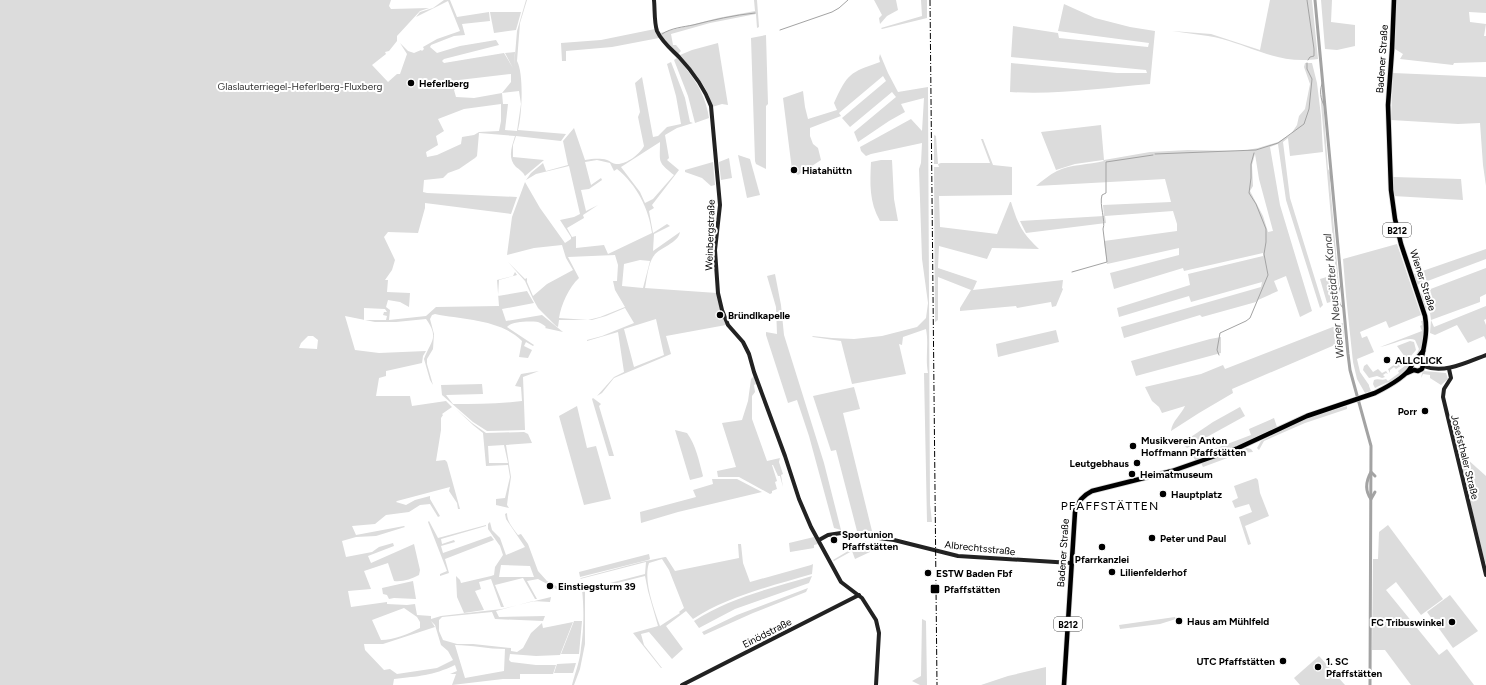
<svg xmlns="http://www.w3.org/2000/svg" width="1486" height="685" viewBox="0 0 1486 685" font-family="Figtree,sans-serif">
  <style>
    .green { fill: #dcdcdc; fill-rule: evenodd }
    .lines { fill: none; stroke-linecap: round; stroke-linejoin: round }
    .stream { stroke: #a3a3a3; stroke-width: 1 }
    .canal { stroke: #a3a3a3; stroke-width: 3 }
    .primary-casing { stroke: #dbdbdb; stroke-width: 6 }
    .secondary { stroke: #222; stroke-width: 4 }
    .primary { stroke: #000; stroke-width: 4.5 }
    .rail { stroke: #000; stroke-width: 1; stroke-dasharray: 6 2 1 2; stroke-linecap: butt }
    .poi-dot { fill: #000; stroke: #fff; stroke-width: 1.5 }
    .labels { text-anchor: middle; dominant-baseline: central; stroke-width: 4; stroke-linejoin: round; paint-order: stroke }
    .shield { fill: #fff; stroke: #4c4c4c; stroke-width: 1 }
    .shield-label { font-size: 9px; font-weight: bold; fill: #000 }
    .street-label { font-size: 10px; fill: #000; stroke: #fff }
    .poi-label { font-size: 10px; font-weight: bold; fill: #000; stroke: #fff; text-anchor: start }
    .park-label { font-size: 10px; fill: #333; stroke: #fff }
    .water-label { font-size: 11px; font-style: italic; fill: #444; stroke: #fff }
    .quarter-label { font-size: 12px; letter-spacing: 1px; fill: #000; stroke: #fff }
  </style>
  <rect width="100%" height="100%" fill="#fff"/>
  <g class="green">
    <path d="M0,0H391L389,6L391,9L429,8L420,11L397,36V41L389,51L385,52L386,54L372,65L388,82L397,74H400L407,54L400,43L408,51L414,53L421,50L422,51L424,49L423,47L437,39L460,31L448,1L416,17L420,12L433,8L444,0H450L457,17L489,12L490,21L462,24L465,35L454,36L431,45L430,47L437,53L460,46L496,40L499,45L444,59L442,61L444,63L504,53L513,68L505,53L515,52L514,67L517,31L526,0H527L520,23L517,61C524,74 522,115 518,130L566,134L561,141L516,136L513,145V157L544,160L525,176C523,172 520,170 516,167C507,158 512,146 515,136L479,133L477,156L475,158L459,169L448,173L443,178L424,180L423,192L427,193L517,197L511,214L425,203V208L418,233L388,232L384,237L395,260L392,270L385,280H388L387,292L410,293L409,307L400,302L388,300L386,307L390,310L389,320L426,316L436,307L499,306L497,280L513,276L515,272L517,275L499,280L498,296L527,291L534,303L502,309L506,321L542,315L563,332L545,328L546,327C544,325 541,323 538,322C530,321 512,321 507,327L534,345L533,346L526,342L524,346L532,350L528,358L519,357L522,341C500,319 464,320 435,314L432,315L430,319L434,334L433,349L427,359V364L433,385L430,380L424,359C430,342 440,338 426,319L396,322H375L345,316L355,350L379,353L426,351L423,356L422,363L386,371V376L379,378L376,396H410L412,406L446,401L452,407L442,414L443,415L441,418V430L436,461L445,460L447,462L460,509H458L457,503L449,491L450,487L397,501L396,502L406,505L415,500L430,496V499L440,516L438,517L430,504L420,505L409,512L386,515L375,524L352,526L356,535L404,526L405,527L376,536L356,537L342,541L346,557L372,552L379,547L393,543L394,546L368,556L371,563L414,544L420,570L419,575C411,579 403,582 394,581L388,563L364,571L371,589L348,591L351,607L387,602V604L407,605L415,604L417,615L431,616V619L441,616L502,609L551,597L550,602L533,601L496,611L499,617L545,616L543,621L495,619L492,612L442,617L439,620V631L443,640L457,644H473L511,648V651L517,652L523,648L531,633L542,623L543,628L573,622L560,655L536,656L510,654L509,660L511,662L536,665H556L553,674H520V679H503L452,685L456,674H450L457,671L455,665C432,676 419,676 394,679L393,685H0ZM511,74V82L502,93L474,98L456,97L454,90L460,84L459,80ZM519,91L521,104L517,131L505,130L508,104H503L502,93ZM501,104V121L499,131L479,132L474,135L462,137L461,144L437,155L427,157L426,152L438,145L436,136L444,131L438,119L464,109ZM364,308L385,309L387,312H384L383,315L387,316L386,320H364ZM308,336H313L318,340L317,349L299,348L301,343ZM404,608L417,617L420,622V628C408,634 394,640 381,640L372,620ZM431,621L435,625L441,645L448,651L453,660L437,668L397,674L390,669L384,670L365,650L364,644H383L435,627ZM455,645C472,645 488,649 505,649L504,671L465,678Z"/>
    <path d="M754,0H757L759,27L757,28L756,14L710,23L671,34L673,45H676L681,51L678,54L667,43L660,33L718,18L755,11Z"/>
    <path d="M874,0H896L898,10L887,16L880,24L879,18L882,15Z"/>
    <path d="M921,0H927V18L882,29L881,28L922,16Z"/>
    <path d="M1270,0H1312L1318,59C1283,64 1261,51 1229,41C1211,35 1191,34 1172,31L1211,34L1260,50Z"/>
    <path d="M1321,0H1332L1331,22L1355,25V46L1337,50L1325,49Z"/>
    <path d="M1396,0H1486V13L1469,12L1470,22L1486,24L1484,36H1486V62L1454,63L1453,65L1400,59L1403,54L1395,49Z"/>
    <path d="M1064,4L1095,18L1130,27L1155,31L1150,84C1103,88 1057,95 1010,92L1011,63L1117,73H1147L1146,70L1011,57L1013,26L1058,33L1059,38L1148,47L1149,43L1058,31Z"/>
    <path d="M490,12H521L516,30L494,33Z"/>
    <path d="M655,29L659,38L612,47L566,51V61H562L561,43L601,40Z"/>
    <path d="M766,35L768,104L766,106V169L756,164L755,161L751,38Z"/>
    <path d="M718,43L728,105L722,104L712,107C708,86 693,71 680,55L692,50Z"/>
    <path d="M880,54L888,73L898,92L928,87L930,504L932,522H927L924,373H928C925,358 929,344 926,329L903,337L902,345L899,344L906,374L852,384L841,341L813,337L812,336L832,338L854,339L882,336L917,327L926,318L928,303L922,259L919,169L921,163L922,143L871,154L866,156L861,151L860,147L911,119L922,131L924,98L901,104L905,112L889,121L858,142L854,132L896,97L892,92L850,127L842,118L886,81L883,76L839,113L841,116L810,128V136L813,144L818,148L821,160L798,175L792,170L783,98L803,91L805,107L808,119L837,110L834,103C848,73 849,73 880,62L879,58Z"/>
    <path d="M677,58C681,61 684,66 687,70C699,85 706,99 709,118L695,123L688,96L674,60Z"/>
    <path d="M671,62L685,98L690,122L693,123L677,128L665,135L669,158L667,160L679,170L652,205L654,208L649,211L653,233L667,224L670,226L654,234L653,251L680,232C678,244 659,247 653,257C648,265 647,278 645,288L717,293L726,325L666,336L671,354L614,378L602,393L597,396L614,377L624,372L618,332L587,341V340L602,336L634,323L625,308L606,316L592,320H559L558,327L556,326L538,308L533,299L525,281L508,262L525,279L527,278V282L533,296L547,284L573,270L566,258L562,245L534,248L507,255L512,217L525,182L540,208L565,243L571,239V237L560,220L574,217L580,214L569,166L536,174L526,180L531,173L543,163L546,171L568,165L563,141L574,128L585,160C593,159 599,158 607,160C610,161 613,164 616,164C626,165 640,154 644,146L638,117L640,112L635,83L642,77L653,137L658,136L667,127L681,124L676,96L667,64ZM660,142C660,163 657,161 674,175L653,199L645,203L640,192L621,167ZM597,160L610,163L614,171L617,169C637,185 649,209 652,233L608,254L604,245L576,248V236L572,237L567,228L584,218L583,215L598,205L586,211L581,190L589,189L602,180L601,178L591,185L585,162ZM615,255L618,265L617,281H613L615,290L625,307L600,317L588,320L559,318C561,305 569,287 579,278L568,257ZM640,260L650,261L643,288L622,286L624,264ZM656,319L664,355L634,367L624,329Z"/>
    <path d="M1305,63H1312L1317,83L1321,116L1323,152L1290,156L1288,138L1283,142L1290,198L1323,305L1320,308L1286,200L1278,144L1270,147L1280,205L1312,311L1300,317L1286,276L1274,281L1278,291L1258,300L1256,302L1202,317L1200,315L1124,338L1121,327L1261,287L1262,282L1191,302L1189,296L1119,317L1117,308L1190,285L1188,274L1263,256V253L1184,271L1183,268L1114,289L1110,273L1179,255V248L1107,264L1104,241L1177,231V224L1173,211L1105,216L1106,223L1026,233L1020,221L1104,216L1103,205L1171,202L1165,179L1036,186C1042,181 1049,175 1057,171C1071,164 1089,165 1104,161L1103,160L1075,164L1056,170L1041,132L1101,125L1104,160L1150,152L1188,150L1242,151L1258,148L1278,142L1291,134L1297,125L1299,116L1305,109L1310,84L1304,67ZM1255,154L1259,179L1273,231L1268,232L1263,216L1250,191L1253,186L1252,165Z"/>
    <path d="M1393,73L1486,77V186L1483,165L1480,123L1458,124L1391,120Z"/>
    <path d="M1322,87L1328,169C1331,173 1332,178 1330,183L1339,286H1337L1321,104Z"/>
    <path d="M934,135L936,136L938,164L941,163H990L981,139H983L993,165L1012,167V195L939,196L940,227L997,234L1010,202H1011C1018,224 1021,232 1039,249L992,248L987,259L939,246L938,268L977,281L973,290L1063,280L1062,288L1063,289L1056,306L1052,307L1051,302L1017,308L1016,306L960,311V308L971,290L938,277V320L935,322L934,167H939L938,164H934Z"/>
    <path d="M738,155L750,159L760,195L747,198Z"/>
    <path d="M729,158L732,178L721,180L719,162Z"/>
    <path d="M881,160H892L894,199L898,221H880C869,202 870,183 871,162Z"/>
    <path d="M713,162L715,185L711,186L702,178L685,172V170Z"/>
    <path d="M1393,177L1461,179L1463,200L1393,196Z"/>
    <path d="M1397,244L1421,315L1389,328L1386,321L1360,332L1362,338L1367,336L1374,352L1357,359L1360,372L1369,385V386L1371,391L1365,393L1357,379L1353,362L1346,296L1343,259Z"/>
    <path d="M1486,249V259L1417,285L1414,274Z"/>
    <path d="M1486,268V294L1480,297V302L1431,320L1434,327L1486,306V319L1484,320L1486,325V340L1484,336L1468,343L1457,325L1435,335L1430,333L1431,320L1430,313L1425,308L1420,293Z"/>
    <path d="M775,274L781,305L784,335L824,463L841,530L834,528L809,436L797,400L788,403L766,335V332L777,334L776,307L767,276Z"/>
    <path d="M1330,276L1334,301L1327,303L1320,279Z"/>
    <path d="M1421,321H1423C1426,325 1424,330 1424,336C1422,353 1410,369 1395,379C1388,383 1382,384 1375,388L1373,384L1374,380C1378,378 1382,381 1386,379L1388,381L1399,373L1398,371C1405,366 1416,358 1419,349L1415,340C1407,336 1390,346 1380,347L1422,331L1420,326L1422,325Z"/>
    <path d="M1343,323L1344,341L1232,389L1233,393L1199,413L1171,431C1172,421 1181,415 1185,406L1162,413L1159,407L1152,401L1145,387L1201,374L1223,365L1225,369Z"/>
    <path d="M1056,330L1059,342L998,357L996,344Z"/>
    <path d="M1221,337V353L1136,376L1131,361L1210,339Z"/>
    <path d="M1410,341L1414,342L1416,350L1405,363L1396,369L1394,367L1390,370V373L1388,369L1405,357L1397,346Z"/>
    <path d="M1367,364L1373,372L1378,369L1382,373L1386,371L1388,374L1386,373L1383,375L1385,377L1382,378L1377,376L1369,378L1363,370L1364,366Z"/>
    <path d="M539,371L523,377L525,430L487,431L473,422L442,395L441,385L482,384L483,394L446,395L453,404C476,404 499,404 522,401L521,387L515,386L521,374Z"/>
    <path d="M1424,371L1446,373L1448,379L1441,385L1430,378V375L1423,374L1421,378L1422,373Z"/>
    <path d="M754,376L756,384L754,385L755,392L752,396V419L767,461L780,458L779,462L783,474L781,475L783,487L780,476H778L773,465H772L777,481L775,482L777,489L772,491V493L770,494L739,477H718L717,471L736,467L722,423L742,420L748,401L751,379Z"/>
    <path d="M854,387L860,409L843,413L872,531H857L836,450L831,451L813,396Z"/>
    <path d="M593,398L601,404L599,406L614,456H609L592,399Z"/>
    <path d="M577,406L587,448L596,446L611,499L584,505L559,416Z"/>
    <path d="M1347,406V409L1305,423L1264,441L1259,450L1257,448L1261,441L1295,424L1313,416Z"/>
    <path d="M1240,407L1245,416L1187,448L1182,443L1213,422Z"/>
    <path d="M456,409L472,423L486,433L524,432L528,434L532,443L506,445L511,477L508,497L507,505L509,508L496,505V499L505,498L510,477L508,465L486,466L483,433L473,425ZM504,445L508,463H489L488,446Z"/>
    <path d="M1274,418L1277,427L1239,445L1196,461L1193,457L1251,435L1249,429Z"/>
    <path d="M675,430L687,433C696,445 699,461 703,476L702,477L690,480Z"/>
    <path d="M1247,448L1251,449L1253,452L1241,453L1203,467L1201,463Z"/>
    <path d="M1457,450L1486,476V563L1485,562Z"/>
    <path d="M1256,478L1258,480L1260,493L1269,516L1245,526L1251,544L1248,545L1239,517L1252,512L1249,504L1235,508L1232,501L1238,498L1234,486Z"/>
    <path d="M712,479H737L762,492L678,512L641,523L640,512L696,497L693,490L713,484Z"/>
    <path d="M507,513C507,522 513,528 518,535L521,534L528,544L538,571L547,581L560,588L558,590L538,579L527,581L537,599H535L523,578L495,585L504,607H501L491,579L479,582L481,589L475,591L484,610L464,613L457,597L456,576L460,580L461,583L491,576L494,575L495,567L503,555L500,546L488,529V524L490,522L492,530L500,538L506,555L525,547L506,519L505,514ZM501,565L530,566L534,577H499Z"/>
    <path d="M429,521L438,538L486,525V526L441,539L442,544L454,540L455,542L441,546L443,553L491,536L494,540L445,559L449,573L440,576V574L447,571L428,522Z"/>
    <path d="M1388,525L1443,599L1421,615L1396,582L1386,590L1439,655L1447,649L1474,685H1411L1385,650H1372L1373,559H1378L1379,532Z"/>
    <path d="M814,537L818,544L814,545V548L790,552L789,543Z"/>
    <path d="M865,541L867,543L852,551L870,544V552L855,559L852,551L834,561L833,560Z"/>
    <path d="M738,544H741L743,563L750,582L811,565L813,564L812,574C772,586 728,596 693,619L686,611L666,626L683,649L672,659L649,632L641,634L644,645L662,668H661L633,633L658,626L648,591L645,576L585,591V644L580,669L574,685H572C575,673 580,661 581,648C584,628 584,609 582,589L610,583L645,574L646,562L580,579L581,578L641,562L665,557H666L675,571L739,558ZM662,559L669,570L684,608L679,612L680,613L660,626C654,609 643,580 649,563Z"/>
    <path d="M649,554L650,559L648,560L580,577L579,572Z"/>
    <path d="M812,576L809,583L735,609L699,628L694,621C729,598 772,588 812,576Z"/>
    <path d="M413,581L416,599L394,598L389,599L387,595L383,594L382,588Z"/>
    <path d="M808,588L806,592L753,613L704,635L702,632L737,615Z"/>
    <path d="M1450,595L1478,631L1453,648L1427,612Z"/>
    <path d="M1175,617L1176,619L1160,624L1120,629L1119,625Z"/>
    <path d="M922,619L926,621L927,685H920L912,681L921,676Z"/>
    <path d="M574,621H582L579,654H561Z"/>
    <path d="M1319,656L1345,685H1300L1294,678Z"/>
    <path d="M576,663L573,673H554L557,664Z"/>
    <path d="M1046,667V685H981L1008,676Z"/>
  </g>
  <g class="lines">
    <g class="stream">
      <path d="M1307,0L1314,49V56L1310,57L1308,60"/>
      <path d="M780,30L832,12L839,8L848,0"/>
      <path d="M662,34C671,28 683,27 693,25C713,20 734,15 755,13"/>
      <path d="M1323,81C1319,90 1320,99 1325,107"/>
      <path d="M1155,154L1256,150L1278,143L1304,124L1309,109L1312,79L1307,69V63"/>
      <path d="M1072,272L1107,262L1103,229C1106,221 1099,205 1102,195L1106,193V162L1153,155"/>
      <path d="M1341,285C1337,292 1337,303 1344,309"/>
      <path d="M1219,355L1217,350L1220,333L1246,321L1250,318L1268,275L1264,254L1266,242V229L1256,204L1249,193L1251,178V164L1254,153"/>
    </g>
    <g class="canal">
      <path d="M1315,0L1348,354L1350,370L1371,446L1370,685"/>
      <path d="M1375,476L1371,472C1366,481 1365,491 1371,499L1375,492"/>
    </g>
    <g class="primary-casing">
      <g id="primary">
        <path d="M1394,0L1392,50L1388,105L1391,190L1395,219L1401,244L1425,316C1428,333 1424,345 1421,362L1423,365L1422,369L1418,371L1414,370L1407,373"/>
        <path d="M1064,685L1075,512C1077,502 1082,496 1092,491L1172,471L1238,448L1307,416L1375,393C1385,388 1405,378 1411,367C1412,365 1412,363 1413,362L1416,360L1423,351"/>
      </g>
    </g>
    <g class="secondary">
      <path d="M654,0C655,10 654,22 657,31C662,42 671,49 679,57C693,72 704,87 711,106L720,205L715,250L718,293L722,310L728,325L743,342L749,354L754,372L785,456L799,499L811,527L841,582L862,598L876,620L879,633L876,685"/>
      <path d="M1423,366C1444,374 1465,363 1486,355"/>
      <path d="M1449,369L1451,378L1444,389L1443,397L1486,575"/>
      <path d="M819,540L828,535L841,533L894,540L958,556L1071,563"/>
      <path d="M682,685L859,595"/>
    </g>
    <use href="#primary" class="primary"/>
    <path class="rail" d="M930,0L937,685"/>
  </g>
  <g class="poi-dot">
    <circle cx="411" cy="83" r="4"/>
    <circle cx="794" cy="170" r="4"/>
    <circle cx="720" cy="315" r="4"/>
    <circle cx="1387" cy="360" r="4"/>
    <circle cx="1425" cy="411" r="4"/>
    <circle cx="1133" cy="446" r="4"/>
    <circle cx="1137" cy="463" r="4"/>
    <circle cx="1132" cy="474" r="4"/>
    <circle cx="1163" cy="494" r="4"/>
    <circle cx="1152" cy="538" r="4"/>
    <circle cx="834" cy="540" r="4"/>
    <circle cx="1102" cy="547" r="4"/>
    <circle cx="1112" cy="572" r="4"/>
    <circle cx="928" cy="573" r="4"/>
    <circle cx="550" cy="586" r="4"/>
    <rect x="930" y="584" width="10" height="10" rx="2"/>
    <circle cx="1179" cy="621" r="4"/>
    <circle cx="1452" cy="622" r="4"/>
    <circle cx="1283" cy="661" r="4"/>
    <circle cx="1318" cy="667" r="4"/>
  </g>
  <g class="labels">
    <g class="shield">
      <rect x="1383" y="223" width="28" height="14" rx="3"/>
      <rect x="1054" y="617" width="28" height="14" rx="3"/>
    </g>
    <g class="shield-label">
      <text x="1397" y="230">B212</text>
      <text x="1068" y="624">B212</text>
    </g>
    <g class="street-label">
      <text transform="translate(1382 59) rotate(-86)">Badener Straße</text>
      <text transform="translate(710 235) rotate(-88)">Weinbergstraße</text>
      <text transform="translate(1423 280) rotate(72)">Wiener Straße</text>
      <text transform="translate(1465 457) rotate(76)">Josefsthaler Straße</text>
      <text transform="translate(980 548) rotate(6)">Albrechtsstraße</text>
      <text transform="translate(1063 553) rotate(-86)">Badener Straße</text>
      <text transform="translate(767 633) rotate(-27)">Einödstraße</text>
    </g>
    <g class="poi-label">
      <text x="419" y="83">Heferlberg</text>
      <text x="802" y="170">Hiatahüttn</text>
      <text x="728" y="315">Bründlkapelle</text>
      <text x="1395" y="360">ALLCLICK</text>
      <text x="1417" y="411" text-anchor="end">Porr</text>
      <text x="1141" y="440">Musikverein Anton<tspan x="1141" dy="12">Hoffmann Pfaffstätten</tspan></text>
      <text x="1129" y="463" text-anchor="end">Leutgebhaus</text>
      <text x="1140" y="474">Heimatmuseum</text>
      <text x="1171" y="494">Hauptplatz</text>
      <text x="842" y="534">Sportunion<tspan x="842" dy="12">Pfaffstätten</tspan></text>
      <text x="1160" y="538">Peter und Paul</text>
      <text x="1102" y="559" text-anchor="middle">Pfarrkanzlei</text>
      <text x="1120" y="572">Lilienfelderhof</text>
      <text x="936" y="573">ESTW Baden Fbf</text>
      <text x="558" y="586">Einstiegsturm 39</text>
      <text x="944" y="589">Pfaffstätten</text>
      <text x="1187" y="621">Haus am Mühlfeld</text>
      <text x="1444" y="622" text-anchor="end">FC Tribuswinkel</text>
      <text x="1275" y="661" text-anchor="end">UTC Pfaffstätten</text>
      <text x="1326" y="661">1. SC<tspan x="1326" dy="12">Pfaffstätten</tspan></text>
    </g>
    <g class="park-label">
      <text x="300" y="86">Glaslauterriegel-Heferlberg-Fluxberg</text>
    </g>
    <g class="water-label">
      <text transform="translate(1334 296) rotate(-96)">Wiener Neustädter Kanal</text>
    </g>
    <g class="quarter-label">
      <text x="1110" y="506">PFAFFSTÄTTEN</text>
    </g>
  </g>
</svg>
